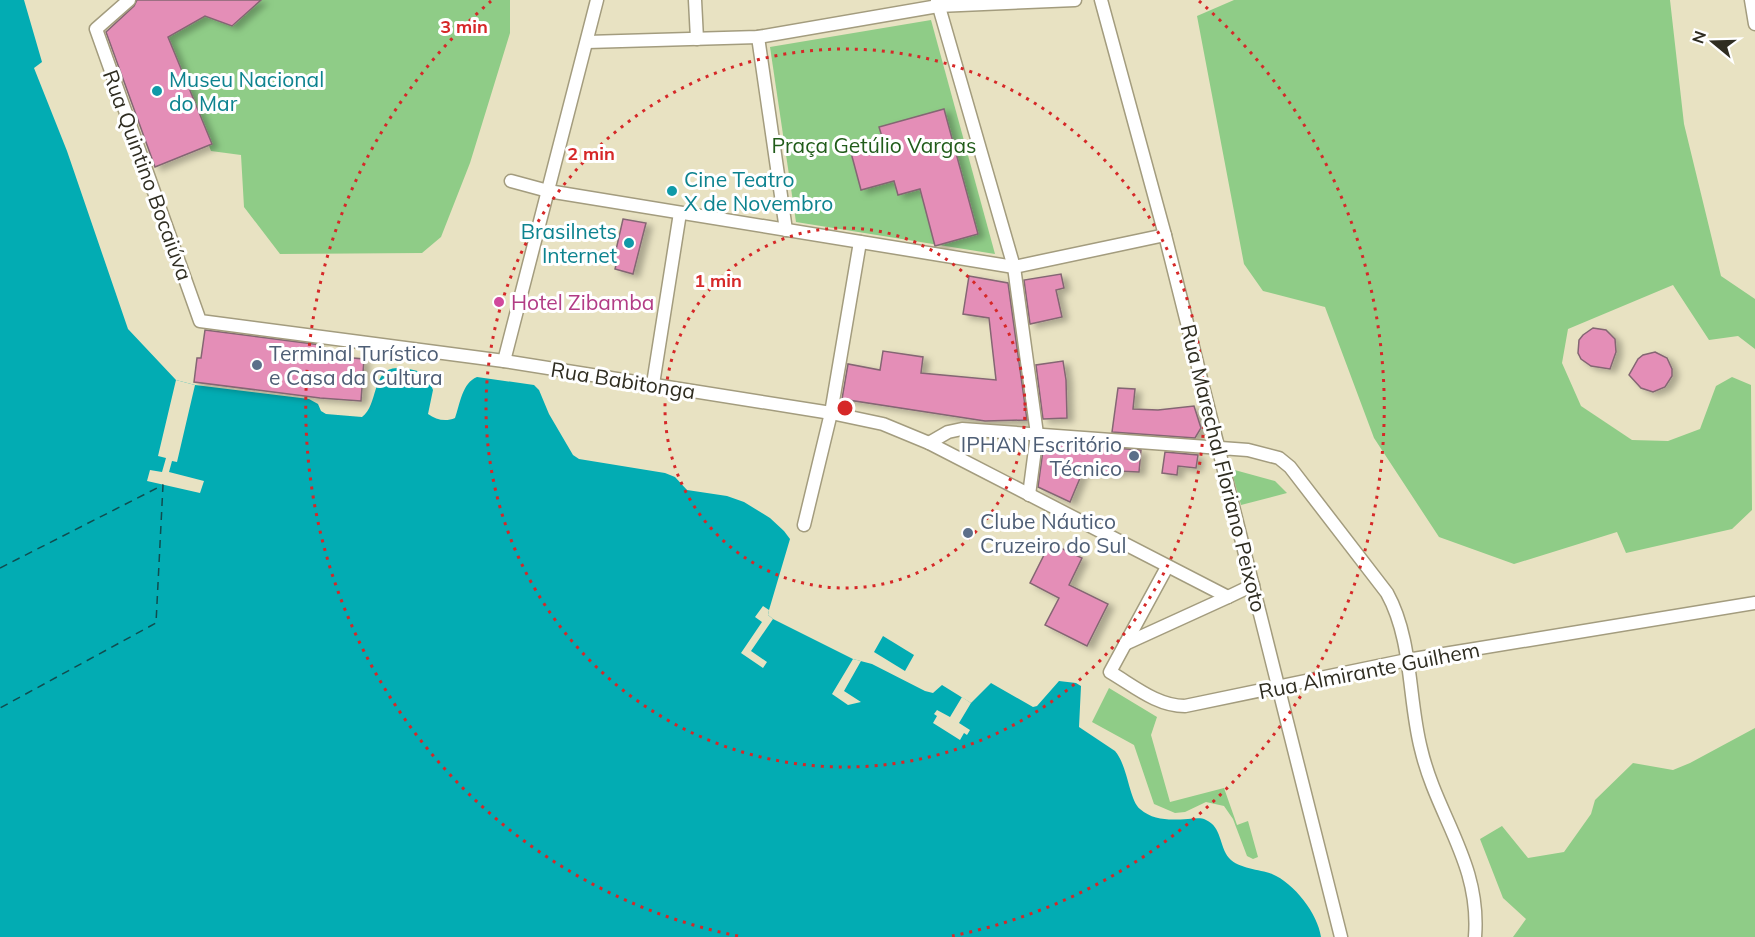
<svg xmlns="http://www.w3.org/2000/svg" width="1755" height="937" viewBox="0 0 1755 937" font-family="Mulish,sans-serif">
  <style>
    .green { fill: #8fcc87 }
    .water { fill: #02acb3 }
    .pier { fill: #e8e2c2 }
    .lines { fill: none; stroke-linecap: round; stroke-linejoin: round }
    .ferry { stroke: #114c4f; stroke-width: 1.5; stroke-dasharray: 8 6; stroke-linecap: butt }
    .building { fill: #e48eb7; stroke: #846673; stroke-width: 1.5; filter: url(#shadow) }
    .minor-casing { stroke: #a39c7e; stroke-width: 15 }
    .minor { stroke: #fff; stroke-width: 12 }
    .ring { fill: none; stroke: #d62828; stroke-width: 3; stroke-dasharray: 3 6 }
    .culture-dot { fill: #0f9aa8; stroke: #fff; stroke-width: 2 }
    .hotel-dot { fill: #d1479c; stroke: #fff; stroke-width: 2 }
    .service-dot { fill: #5c6f8a; stroke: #fff; stroke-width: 2 }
    .labels { text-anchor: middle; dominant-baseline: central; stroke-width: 6; stroke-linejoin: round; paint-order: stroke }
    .culture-label { font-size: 21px; fill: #0d838f; stroke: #fff; text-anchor: start }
    .park-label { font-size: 21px; fill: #215c1a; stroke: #fff }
    .street-label { font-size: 21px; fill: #2f2d21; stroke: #fff }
    .hotel-label { font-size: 21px; fill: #b23c85; stroke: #fff; text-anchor: start }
    .service-label { font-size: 21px; fill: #4e5e75; stroke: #fff; text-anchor: start }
    .centre { fill: #d62828; stroke: #fff; stroke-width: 3 }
    .ring-label { font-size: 18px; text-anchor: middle; font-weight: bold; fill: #d62828; stroke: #fff; stroke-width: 6; stroke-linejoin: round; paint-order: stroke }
  </style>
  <defs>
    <filter id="shadow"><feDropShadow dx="6" dy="3.5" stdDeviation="3" flood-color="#0004"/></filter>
  </defs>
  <rect width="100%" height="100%" fill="#e8e2c2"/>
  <g class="green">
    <path d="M261,0H510V33L470,163L441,237L422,253L280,254L244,207L241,155L211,151L168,37L205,16L233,26Z"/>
    <path d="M1234,0H1670L1684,124L1721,276L1755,299V349L1738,336L1709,340L1673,285L1568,329L1562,363L1581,406L1632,440L1668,441L1700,429L1716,386L1732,377L1751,385L1752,510L1732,529L1626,553L1617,532L1514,564L1439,537L1374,438L1325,307L1263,291L1244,264L1197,16Z"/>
    <path d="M931,20L995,254L796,222L770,47Z"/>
    <path d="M1231,469L1275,481L1287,493L1241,505Z"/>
    <path d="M1109,688L1157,717L1151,735L1170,802L1224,788L1237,825L1248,821L1258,857L1253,859L1247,856L1233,819L1224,806L1206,802L1185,812L1175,813L1154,804L1134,745L1092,722Z"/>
    <path d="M1755,728V937H1513L1526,919L1503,898L1480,839L1502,826L1528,858L1564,852L1591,814L1595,800L1633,763L1673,770L1690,763Z"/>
  </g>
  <g class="water">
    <path d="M0,0H24L42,62L34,68L67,151L128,329L176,380L195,385L309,399L318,404L321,411L326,414L362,417C379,405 371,366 399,368C410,369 417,370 427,375L433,390L428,414C436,420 446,422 455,418C460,404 462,383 477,377L534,385L539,390L549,414L573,455L579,459L665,473L675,477L687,490L727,496L744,502L770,518L784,531L790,539L769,610L768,615L773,619L853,659L872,664L925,691L933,693L942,685L971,703L991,683L1033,707L1037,706L1059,681L1076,683L1081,686L1079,727L1115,751C1128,766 1129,800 1140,809C1154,821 1170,820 1188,819C1194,819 1200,817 1206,820C1222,827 1219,846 1229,858C1239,869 1259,869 1272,874C1294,883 1318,914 1321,937H0Z"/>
    <path d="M883,636L914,655L905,671L874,652Z"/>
  </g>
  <g class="pier">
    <path d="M176,380L195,385L177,462L172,461L169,472L204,481L200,493L147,481L150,470L162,472L166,458L158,456Z"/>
    <path d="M763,606L769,610L768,615L773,619L751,651L767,662L763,668L741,653L762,622L755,617Z"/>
    <path d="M853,659L861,661L844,691L861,702L848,705L832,694Z"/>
    <path d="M962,697L971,703L959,723L970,730L967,735L964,733L960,740L933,723L937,716L934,714L937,710L950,717Z"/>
  </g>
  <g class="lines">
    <path class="ferry" d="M0,568L163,485L156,623L0,708"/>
  </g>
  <g class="building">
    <path d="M137,0H261L232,26L205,16L168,37L212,144L155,167L106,32L134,6Z"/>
    <path d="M944,109L978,234L935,246L920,189L898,195L894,181L861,190L850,149L883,140L879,127Z"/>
    <path d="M623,219L646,223L633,274L615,269L616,265L613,263Z"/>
    <path d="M1061,274L1064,288L1056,290L1062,317L1030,324L1024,280Z"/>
    <path d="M969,276L1008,283L1027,420L985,421L842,399L848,364L880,370L883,351L923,357L921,373L996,380L989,318L963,314Z"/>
    <path d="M1593,328L1606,330L1615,339L1616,352L1610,369L1591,366L1581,359L1578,353L1579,340L1583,335Z"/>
    <path d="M205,330L321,345L319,355L364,359L361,401L320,398L194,382L197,358H201Z"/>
    <path d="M1655,352L1667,358L1672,369V376L1665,387L1653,392L1641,388L1629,375L1638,359L1643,355Z"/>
    <path d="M1063,361L1066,380L1067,418L1043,419L1036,365Z"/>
    <path d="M1118,388L1135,389L1133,409L1158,410L1194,406L1201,428L1195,438L1112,432Z"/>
    <path d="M1044,443L1141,450L1139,472L1117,471V474L1083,471L1070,502L1038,487Z"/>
    <path d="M1165,452L1198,455L1196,468L1178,466L1177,475L1162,473Z"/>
    <path d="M1050,543L1082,558L1069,585L1108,604L1087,646L1045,625L1059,598L1030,583Z"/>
  </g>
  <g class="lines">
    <g class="minor-casing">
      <g id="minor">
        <path d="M129,0L96,29L200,321L504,361L831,413L883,424L929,443L1228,597L1253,585"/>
        <path d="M695,0L697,39"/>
        <path d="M937,0L1014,267L1037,434L1029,495"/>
        <path d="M1101,0L1165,235L1341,937"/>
        <path d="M1751,0L1755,24"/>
        <path d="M758,37L786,230"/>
        <path d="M587,42L758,37L938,6L1075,0"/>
        <path d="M511,181L548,191L1014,267L1165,235"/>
        <path d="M504,361L597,0"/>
        <path d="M653,384L680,213"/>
        <path d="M929,443L948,432L962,429L1248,450L1279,458L1290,467L1387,593C1413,640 1408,699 1421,749C1437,817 1481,863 1475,937"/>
        <path d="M804,525L831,413L860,242"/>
        <path d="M1167,567L1110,672C1134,686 1157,706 1185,706L1407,660L1755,603"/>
        <path d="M1125,644L1228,597"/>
      </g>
    </g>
    <use href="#minor" class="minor"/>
  </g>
  <g class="ring">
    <circle cx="845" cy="408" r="180"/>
    <circle cx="845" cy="408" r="359"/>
    <path d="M738 936A539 539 0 0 1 491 1M1199 1A539 539 0 0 1 952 936"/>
  </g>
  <g class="culture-dot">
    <circle cx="157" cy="91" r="6"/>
    <circle cx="672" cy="191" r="6"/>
    <circle cx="629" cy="243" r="6"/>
  </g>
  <circle class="hotel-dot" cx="499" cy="302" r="6"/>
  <g class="service-dot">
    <circle cx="257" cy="365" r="6"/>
    <circle cx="1134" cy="456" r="6"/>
    <circle cx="968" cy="533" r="6"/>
  </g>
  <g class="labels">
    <g class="culture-label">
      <text x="169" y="79">Museu Nacional<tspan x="169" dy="24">do Mar</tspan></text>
      <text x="684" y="179">Cine Teatro<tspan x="684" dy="24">X de Novembro</tspan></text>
      <text x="617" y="231" text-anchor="end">Brasilnets<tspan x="617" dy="24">Internet</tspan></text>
    </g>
    <g class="park-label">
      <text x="874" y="145">Praça Getúlio Vargas</text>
    </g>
    <g class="street-label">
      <text transform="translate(148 175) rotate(70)">Rua Quintino Bocaiúva</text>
      <text transform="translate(623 380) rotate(9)">Rua Babitonga</text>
      <text transform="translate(1224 468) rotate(76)">Rua Marechal Floriano Peixoto</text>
      <text transform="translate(1369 670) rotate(-11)">Rua Almirante Guilhem</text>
    </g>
    <g class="hotel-label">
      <text x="511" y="302">Hotel Zibamba</text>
    </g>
    <g class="service-label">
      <text x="269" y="353">Terminal Turístico<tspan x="269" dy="24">e Casa da Cultura</tspan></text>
      <text x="1122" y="444" text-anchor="end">IPHAN Escritório<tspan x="1122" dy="24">Técnico</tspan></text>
      <text x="980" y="521">Clube Náutico<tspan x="980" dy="24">Cruzeiro do Sul</tspan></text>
    </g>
  </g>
  <circle cx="845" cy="408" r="9" class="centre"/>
  <g class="ring-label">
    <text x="464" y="33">3 min</text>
    <text x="591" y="160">2 min</text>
    <text x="718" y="287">1 min</text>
  </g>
  <g transform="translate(1713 42) rotate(289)" stroke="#ffffff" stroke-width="4.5" paint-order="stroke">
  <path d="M0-4.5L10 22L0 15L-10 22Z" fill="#2f2d21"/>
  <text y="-9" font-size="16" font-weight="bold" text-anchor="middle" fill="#2f2d21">N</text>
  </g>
</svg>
